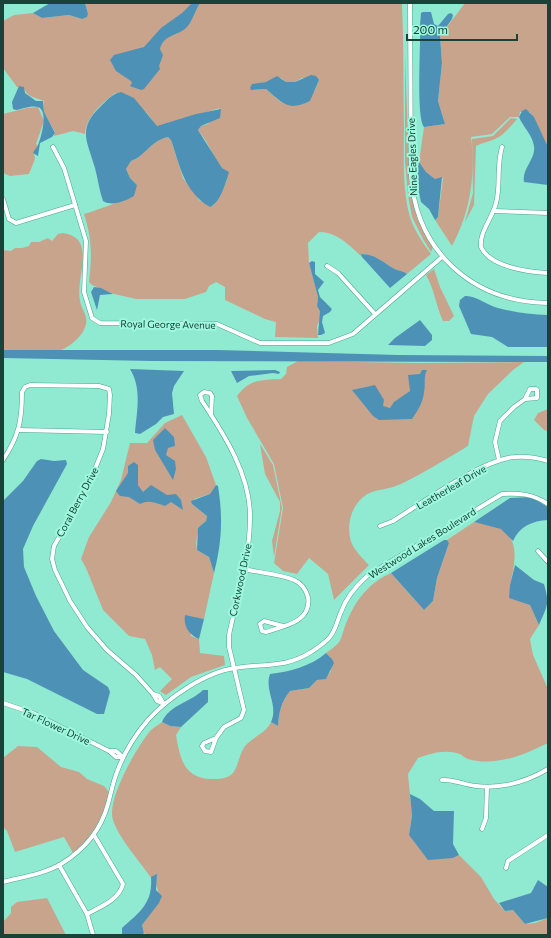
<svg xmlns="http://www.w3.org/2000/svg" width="551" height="938" viewBox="0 0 551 938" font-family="Commissioner,sans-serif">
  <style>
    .green { fill: #c9a48d; fill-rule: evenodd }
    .water { fill: #4d92b6 }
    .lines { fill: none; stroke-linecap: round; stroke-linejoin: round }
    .street-casing { stroke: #49a58e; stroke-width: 5 }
    .street { stroke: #fff; stroke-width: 4 }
    .labels { text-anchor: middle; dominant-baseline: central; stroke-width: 4; stroke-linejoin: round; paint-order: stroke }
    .street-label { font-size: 10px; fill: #1b4238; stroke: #9df8de }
  </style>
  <rect width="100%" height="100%" fill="#90ead1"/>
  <g class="green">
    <path d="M85,3H402C404,45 403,87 404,129C404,157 402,189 410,217C414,230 423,243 431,254L407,274C402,270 398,271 393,268C381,261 375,254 361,254L362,257C349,245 337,232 319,232L308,243L309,263L318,297L317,306L321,311L320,319L317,326L318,338L275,337L276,322L265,319L225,300V287L216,282L209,286L206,292L185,299H136L114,294L92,285L89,282C92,255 92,239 84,214C98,210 110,204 124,201L137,185L130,178L126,169L131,161C147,155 150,141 168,137L171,140L183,178L200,201L214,205L222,192L227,180L206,141L198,130L201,126L208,124L220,108L157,127L147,113L115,93C102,103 86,117 85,134L73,131L54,136L55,132L44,113V101C33,96 29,99 23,87H17L3,68V21L14,15L33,13L42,18L69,15L82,19L88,14ZM281,78L286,82H295L302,78L319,80L315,90L303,104C280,106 283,103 266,89L251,90L262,83Z"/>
    <path d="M465,3H548V147L530,112H520L519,117H510L492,134L471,137C476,176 470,212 452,246L435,220L438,217L443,178L435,179L426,172L419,162L424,127L445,124L438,101L442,63L440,36Z"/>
    <path d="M405,56L410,190L417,218L433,247L431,252L423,239L412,217L408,195L405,162Z"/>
    <path d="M38,107L44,121L36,144L38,146L34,153L35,159L29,174L10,176L3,173V114L27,108Z"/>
    <path d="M511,118L517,119C511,126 503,136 495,139C488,142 482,143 476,146L474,205L465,222L473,193L472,139L493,136Z"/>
    <path d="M63,233C98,238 75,277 80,301C81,308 88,316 86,324C84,335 71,346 61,350C53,353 14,350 3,350V250L11,251L15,248H22L29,246L31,242H39L48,238L52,241L58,234Z"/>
    <path d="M434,269L440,287L454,316L449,321H443C436,306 434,288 426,275Z"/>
    <path d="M298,361L416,363L524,362L513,370L488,394L474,416L468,446C446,459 424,473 401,484C392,488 384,489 375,491C353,497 344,524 352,544C356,552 363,559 369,565L334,600L328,574L309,558L297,574L283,571L274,563L283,508L274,464L247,418L237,396C250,379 261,380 281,379L286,374L287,367Z"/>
    <path d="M548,409V431L544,430L534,420L538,413Z"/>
    <path d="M182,415L206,457L216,485L210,494L194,499L192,504L207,516L206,521C198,527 195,540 197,550L209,557L214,573L204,619L190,617L191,636L199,639L200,653L224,656L225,665L191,677L166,695L160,691L172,679L160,667L155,670L152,655L145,639L129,636L103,610L86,568L81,559L89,537L111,502L121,480L130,443H147L165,423Z"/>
    <path d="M260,444L273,465L282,508L274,557L272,541L280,511V502L265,474Z"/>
    <path d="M474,522C482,524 495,525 502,529C521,542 514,566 510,585L530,605L539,625L530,639L533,655L548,689V743C524,755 496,767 468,759C465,758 463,756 460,754C445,749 432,753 418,758L408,774L412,816L409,835L453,858L459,855L481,877L494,899L505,911L513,910L525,924L535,923L548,918V935H147L144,933L142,925L151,912L159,894L156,884L157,875L152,879C141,863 118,837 113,820C106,800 137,747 150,731C153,728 158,725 162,722L170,726L181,727L176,735C180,758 184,779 212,779C219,779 226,779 232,774C238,768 239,754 245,746C253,737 266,733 271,722L278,726C279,712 281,702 290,691L309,688L317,680L326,678L331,671L332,659L326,653C345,640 339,640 347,621C356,599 370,582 391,573L424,610L433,601L437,578L449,543L447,540Z"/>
    <path d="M18,746L37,747L61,767L79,772L87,779L104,786L109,792C104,816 94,838 73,853L64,837L15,852L7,831L3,827V758Z"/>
    <path d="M47,898L66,935H3V922L11,913V907L17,902Z"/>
  </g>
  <g class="water">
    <path d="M50,3H85L88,14L87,17L82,19L69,15L42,18L33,13Z"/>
    <path d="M192,3H200C195,10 192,23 186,28C177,36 163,35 160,49L163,55L159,66L160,69L144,89L141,90L130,86L132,83L131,81L116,71L110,60L114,55L144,47L161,28L182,13Z"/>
    <path d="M423,12H431L434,24L438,26L448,14L451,13L453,15L452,19L440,36L442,63L438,101L445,124L424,127C416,116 421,43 420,25L421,13Z"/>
    <path d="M311,75L316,76L319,80L310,101C287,112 283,103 266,89L251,90L250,88L252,84L266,82L277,76L286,82H295Z"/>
    <path d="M19,86L24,87L25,93L36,101H43L44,112L55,133L52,137L40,143L38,156L33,153C34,150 37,148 38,145C41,138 49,111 38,107C31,105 22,109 16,110L13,109L12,102Z"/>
    <path d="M121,92L134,98L157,126L196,114L221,109L220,118L201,126L198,130L222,168L229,172C226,183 220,203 210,207C184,192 180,166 171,140L168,137C150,141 147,155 131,161L126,169L130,178L137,185L134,196C125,201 113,207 103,201C99,190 98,179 95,168C87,140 77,129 101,106C108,99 112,94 121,92Z"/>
    <path d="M526,109L534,117L548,147V185L524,182C522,168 536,159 534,146C532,134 523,127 519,117L522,111Z"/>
    <path d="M419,162L426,172L435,179L442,177L438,217L435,220L429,209L421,202L419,193L417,171Z"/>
    <path d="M361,254C375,254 381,261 393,268C398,271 402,270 407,274L390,288L362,257Z"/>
    <path d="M312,261L315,262V274L324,282L318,290L320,297L332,309L330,312L323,316L322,322L325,333L321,335H318L320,311L317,306L318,297L309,263Z"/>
    <path d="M94,287L101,288L113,294L100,295L97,310L91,292Z"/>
    <path d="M465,296C475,295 487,305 498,308C514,312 530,315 548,315V347H508L492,337L471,334L459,306L460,300Z"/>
    <path d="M420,320L432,335V340L425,346L388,345L395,338Z"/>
    <path d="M3,350H218L398,355L548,356V362L151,361L3,358Z"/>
    <path d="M130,369L184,371L174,386L172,393L174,414L163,417L156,424L140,434L135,433C137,410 142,389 130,369Z"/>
    <path d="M275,370L280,372L279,374L273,373L249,376L237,383L231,371Z"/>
    <path d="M422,370H427C423,377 426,384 424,392C423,403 418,410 412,419L379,420L373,416L352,390L375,385L384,400L383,406L390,408L394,402L410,391L408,375L420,374Z"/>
    <path d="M165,428L174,437L175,446L168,448L166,455L175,461L176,469L173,480L155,450L153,440Z"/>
    <path d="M41,459L54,461L66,460L67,464L33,526L23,549L24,567L36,596L54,631L83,670L108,687L110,692L104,714H97L27,679L3,672V501L23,481L37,461Z"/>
    <path d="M134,462L138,465V485L143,492L151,485L167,495L176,494L181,500L183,510L171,502L165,506C156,503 150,499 140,504L129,497L120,496L116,491L128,473V466Z"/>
    <path d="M216,485L218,486C223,517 222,542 214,573L209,557L197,550L198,528L206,521L207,516L192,504L191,501L210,494Z"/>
    <path d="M531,497L548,507V520C532,521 520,526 513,541L501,529L474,522L510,498Z"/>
    <path d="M444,540H447L449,543L437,578L433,601L424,610L391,573Z"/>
    <path d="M515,565L534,580L544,584C550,605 547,606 539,625L530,605L509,598L510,585Z"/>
    <path d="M185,615L204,619L199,639C189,635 183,626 185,615Z"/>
    <path d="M326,653L332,659L334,663L326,679L317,680L309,688L290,691C281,702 279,712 278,726L271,722C279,706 264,690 270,674C288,672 312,666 326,653Z"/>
    <path d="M203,690H208V702L181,727L170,726L162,722C169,705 191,702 203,690Z"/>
    <path d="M410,794L420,799L434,811H454L453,844L459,855L453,858L428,860L409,835L412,816Z"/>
    <path d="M157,874L156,890L162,896L159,903L142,925L144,933L142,935H122V928C140,912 153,903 151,877Z"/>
    <path d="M538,880L548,887V918L525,924L513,910L505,911L499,903L531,893Z"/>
  </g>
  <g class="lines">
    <g class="street-casing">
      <g id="street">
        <path d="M410,3L411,175C416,251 472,302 548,303"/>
        <path d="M53,147L64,168L86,241L84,292L92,318L100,323L217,324L260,343H329L353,334L442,257"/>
        <path d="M502,147C496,168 501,185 496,203C493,217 479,232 481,247C490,267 528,272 548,273"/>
        <path d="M3,199L9,219L16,223L75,205"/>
        <path d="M494,211L548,213"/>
        <path d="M327,266L338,273L375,314"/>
        <path d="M211,415L212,396L210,393L204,392L200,395L202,401C224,434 251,476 250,518C250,557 237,597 229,635V647L244,710L241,718L224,727L216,738L204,743L202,746L205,751L211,752L216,738"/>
        <path d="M19,430L107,432"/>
        <path d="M3,460C19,436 22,420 22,392L25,387L30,385L99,386L109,389L110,395L109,414L103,449L89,484L54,546L52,559L55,570L70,601L87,627L107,650L136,675L153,694L157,701L164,704"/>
        <path d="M499,460L495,442L500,421L514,407L525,399L530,389H536L537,390V398L525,399"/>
        <path d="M380,526L393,521C422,503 483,459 515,457C526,456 538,458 548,461"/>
        <path d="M538,551L548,562"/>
        <path d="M243,569C257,572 283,575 294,580C301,583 306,590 308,597C312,622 284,626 266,632L262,631L260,624L264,621L283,626"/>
        <path d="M153,694L159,696L164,704"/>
        <path d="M3,703L33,713L109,751L116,757H123"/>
        <path d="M109,751H116L123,757"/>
        <path d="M442,780C454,779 464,785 476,786C502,789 526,782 548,769"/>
        <path d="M482,829L486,818L487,787"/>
        <path d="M59,865L87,914L93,935"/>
        <path d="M506,868L508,861L548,835"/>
        <path d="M3,882C22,877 44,874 61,864C84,850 101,830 108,804C111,793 113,782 117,772C124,753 135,735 148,720C167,699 205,672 235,668C263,663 284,669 311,652C317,648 325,643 330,637C336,629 337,621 341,612C346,598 356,586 367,576L502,494C520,493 533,494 548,504"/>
        <path d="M87,914C100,907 119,900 123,884L94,835"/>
      </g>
    </g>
    <use href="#street" class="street"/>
  </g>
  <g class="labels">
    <g class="street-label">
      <text transform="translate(412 157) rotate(-92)">Nine Eagles Drive</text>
      <text transform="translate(168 324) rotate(1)">Royal George Avenue</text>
      <text transform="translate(451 487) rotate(-30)">Leatherleaf Drive</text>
      <text transform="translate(77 502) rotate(-62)">Coral Berry Drive</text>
      <text transform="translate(422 543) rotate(-32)">Westwood Lakes Boulevard</text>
      <text transform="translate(240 580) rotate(-78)">Corkwood Drive</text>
      <text transform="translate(56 726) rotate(25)">Tar Flower Drive</text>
    </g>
  </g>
  <rect width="551" height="938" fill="none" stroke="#1b4238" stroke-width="8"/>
  <path d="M407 34v6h110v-6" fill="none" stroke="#1b4238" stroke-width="2"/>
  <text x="413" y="34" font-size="12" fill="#1b4238" stroke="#9df8de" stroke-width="3" paint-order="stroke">200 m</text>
</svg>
